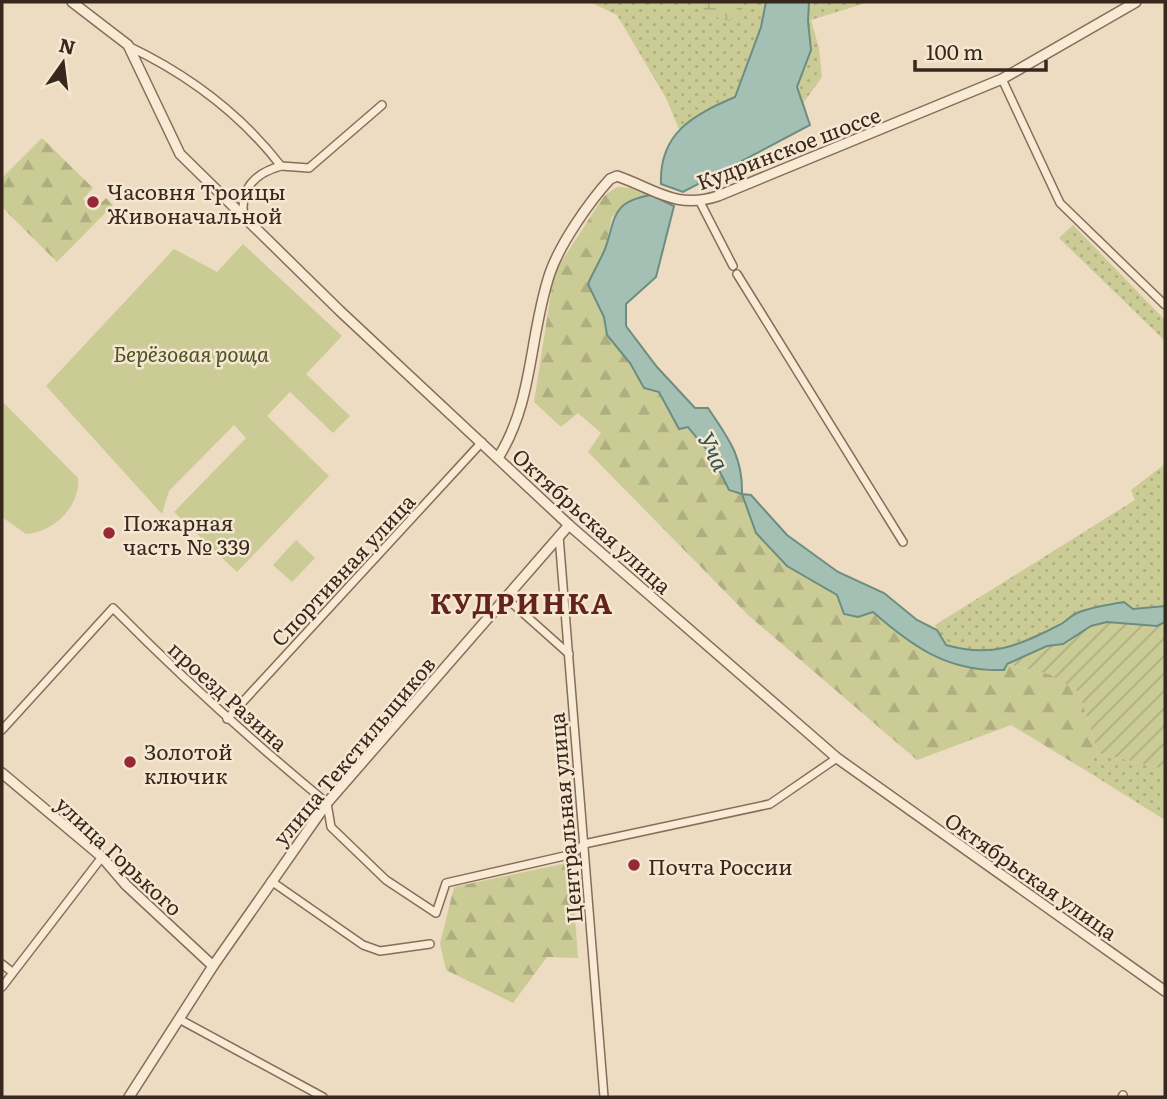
<svg xmlns="http://www.w3.org/2000/svg" width="1167" height="1099" viewBox="0 0 1167 1099" font-family="Literata,serif">
  <style>
    .grass { fill: url(#grass-dots) }
    .forest { fill: url(#forest-firs) }
    .wetland { fill: url(#wetland-marsh) }
    .park { fill: #cbcb96 }
    .garden { fill: url(#garden-furrows) }
    .water { fill: #a4c0b5; stroke: #6b8e81; stroke-width: 2 }
    .lines { fill: none; stroke-linecap: round; stroke-linejoin: round }
    .minor-casing { stroke: #876d59; stroke-width: 10 }
    .tertiary-casing { stroke: #876d59; stroke-width: 12 }
    .minor { stroke: #f8ead5; stroke-width: 7 }
    .tertiary { stroke: #f8ead5; stroke-width: 9 }
    .poi-dot { fill: #952a36; stroke: #f5e7d1; stroke-width: 2.5 }
    .labels { text-anchor: middle; dominant-baseline: central; stroke-width: 5; stroke-linejoin: round; paint-order: stroke }
    .street-label { font-size: 21px; fill: #37271d; stroke: #f5e7d1 }
    .poi-label { font-size: 21px; fill: #37271d; stroke: #f5e7d1; text-anchor: start }
    .park-label { font-size: 21px; font-style: italic; fill: #4c5324; stroke: #f5e7d1 }
    .water-label { font-size: 23px; font-style: italic; fill: #2d564f; stroke: #f5e7d1 }
    .district-label { font-size: 28px; font-weight: bold; letter-spacing: 2px; fill: #63241d; stroke: #f5e7d1 }
  </style>
  <defs>
    <pattern id="grass-dots" width="8" height="8" patternUnits="userSpaceOnUse" patternTransform="scale(1.75)"><rect width="8" height="8" fill="#cbcb96"/><path d="M2 2h.1M6 6h.1" fill="none" stroke="#afae81" stroke-width="1.8" stroke-linecap="round"/></pattern>
    <pattern id="forest-firs" width="22" height="20" patternUnits="userSpaceOnUse" patternTransform="scale(1.75)"><rect width="22" height="20" fill="#cbcb96"/><path d="M5 1l3.5 6h-7zM16 11l3.5 6h-7z" fill="#afae81"/></pattern>
    <pattern id="wetland-marsh" width="20" height="14" patternUnits="userSpaceOnUse" patternTransform="scale(1.75)"><rect width="20" height="14" fill="#cbcb96"/><path d="M1 5h8M5 5V1M11 12h8M15 12V8" fill="none" stroke="#afae81"/></pattern>
    <pattern id="garden-furrows" width="10" height="10" patternUnits="userSpaceOnUse" patternTransform="scale(1.75)"><rect width="10" height="10" fill="#cbcb96"/><path d="M-1 1l2-2M0 10L10 0M9 11l2-2" fill="none" stroke="#afae81"/></pattern>
  </defs>
  <rect width="100%" height="100%" fill="#eddcc2"/>
  <g class="grass">
    <path d="M590,2H869L811,20L819,48L822,77L804,102L810,125L711,107L679,129L666,98L617,15Z"/>
    <path d="M1073,225L1165,320V341L1059,238Z"/>
    <path d="M1165,464V606L1133,609L1124,602L1089,608L1012,648L982,653L946,645L935,625L1135,500L1131,490Z"/>
    <path d="M1098,753L1165,769V820L1085,770Z"/>
  </g>
  <g class="forest">
    <path d="M42,138L93,188L83,199L94,210L106,198L113,205L57,262L2,207V178Z"/>
    <path d="M617,187L630,188L651,195L641,197L612,217L605,249L588,284L604,317L607,335L630,363L633,371L659,392L742,494L756,533L787,566L837,595L844,613L858,617L873,612L915,643L1049,674L1079,692L1098,753L1085,770L1011,725L917,760L748,615L588,452L601,433L578,413L561,427L534,402L554,273L604,196Z"/>
    <path d="M571,862L578,958L547,957L513,1003L446,970L440,944L454,887Z"/>
  </g>
  <path class="wetland" d="M702,2H742V9L729,21L705,14Z"/>
  <g class="park">
    <path d="M243,244L342,336L306,374L350,416L333,433L290,392L267,416L329,476L237,572L174,512L246,438L234,425L169,491L162,514L46,386L174,249L217,272Z"/>
    <path d="M2,401L78,478C80,507 54,532 26,534L2,517Z"/>
    <path d="M296,540L315,558L292,582L273,565Z"/>
  </g>
  <path class="garden" d="M1107,622L1157,626L1165,622V769L1098,753L1079,692L1049,674L1007,664L1047,645L1063,644L1091,626Z"/>
  <g class="water">
    <path d="M766,2H809L808,21L811,50L797,87L810,125L683,192L661,184C659,133 693,115 735,97L761,27Z"/>
    <path d="M651,195L674,206L656,277L626,304V326L657,367L695,408H708C728,438 743,456 742,494L751,495L787,535L838,572L884,593L917,620L937,630L946,645C991,658 1019,646 1059,625C1066,622 1070,616 1077,613C1093,606 1108,605 1124,602L1133,609L1165,606V622L1157,626L1107,622L1091,626L1063,644L1047,646L1007,664L1004,670C948,672 913,647 873,612L858,617L844,614L837,595L787,566L756,533L742,494L729,490L712,456L688,427L679,429L659,392L644,388L630,363L607,335L604,317L588,284C593,272 600,261 605,249C616,219 610,202 651,195Z"/>
  </g>
  <g class="lines">
    <g class="minor-casing">
      <g id="minor">
        <path d="M128,46C189,75 240,113 281,166L309,168L382,105"/>
        <path d="M1002,79L1060,203L1165,305"/>
        <path d="M700,202L733,266"/>
        <path d="M244,217C239,189 255,173 281,166"/>
        <path d="M737,274L903,542"/>
        <path d="M559,536L604,1097"/>
        <path d="M505,597L569,654"/>
        <path d="M227,719L482,442"/>
        <path d="M2,730L113,608C181,677 252,741 327,803L331,827L386,880L436,913L446,883L573,854L584,844L770,804L837,758"/>
        <path d="M271,881L363,945L380,951L430,944"/>
        <path d="M2,964L12,972"/>
        <path d="M2,987L102,857"/>
        <path d="M179,1019L323,1097"/>
        <path d="M1122,1097L1123,1095"/>
      </g>
    </g>
    <g class="tertiary-casing">
      <g id="tertiary">
        <path d="M72,2L128,45L180,154L340,311L569,525L837,758L1165,991"/>
        <path d="M498,458C534,401 529,335 550,273C560,244 589,202 610,179L617,176C655,189 676,210 718,196L1002,79L1136,2"/>
        <path d="M2,773L102,857L126,885L213,966"/>
        <path d="M129,1097L213,966L327,803L569,525"/>
      </g>
    </g>
    <use href="#minor" class="minor"/>
    <use href="#tertiary" class="tertiary"/>
  </g>
  <g class="poi-dot">
    <circle cx="93" cy="202" r="7"/>
    <circle cx="109" cy="533" r="7"/>
    <circle cx="130" cy="762" r="7"/>
    <circle cx="634" cy="865" r="7"/>
  </g>
  <g class="labels">
    <g class="street-label">
      <text transform="translate(788 147) rotate(-21)">Кудринское шоссе</text>
      <text transform="translate(593 520) rotate(42)">Октябрьская улица</text>
      <text transform="translate(342 569) rotate(-47)">Спортивная улица</text>
      <text transform="translate(229 695) rotate(42)">проезд Разина</text>
      <text transform="translate(353 750) rotate(-50)">улица Текстильщиков</text>
      <text transform="translate(564 818) rotate(-95)">Центральная улица</text>
      <text transform="translate(120 855) rotate(43)">улица Горького</text>
      <text transform="translate(1032 875) rotate(35)">Октябрьская улица</text>
    </g>
    <g class="poi-label">
      <text x="107" y="190">Часовня Троицы<tspan x="107" dy="24">Живоначальной</tspan></text>
      <text x="123" y="521">Пожарная<tspan x="123" dy="24">часть № 339</tspan></text>
      <text x="144" y="750">Золотой<tspan x="144" dy="24">ключик</tspan></text>
      <text x="648" y="865">Почта России</text>
    </g>
    <g class="park-label">
      <text x="191" y="352">Берёзовая роща</text>
    </g>
    <g class="water-label">
      <text transform="translate(715 451) rotate(63)">Уча</text>
    </g>
    <g class="district-label">
      <text x="522" y="602">КУДРИНКА</text>
    </g>
  </g>
  <rect width="1167" height="1099" fill="none" stroke="#37271d" stroke-width="7"/>
  <g transform="translate(63 63) rotate(14)" stroke="#f5e7d1" stroke-width="5" paint-order="stroke">
  <path d="M0-5L12 26L0 18L-12 26Z" fill="#37271d"/>
  <text y="-10" font-size="19" font-weight="bold" text-anchor="middle" fill="#37271d">N</text>
  </g>
  <path d="M915 60v10h131v-10" fill="none" stroke="#37271d" stroke-width="3.5"/>
  <text x="926" y="60" font-size="21" fill="#37271d" stroke="#f5e7d1" stroke-width="5" paint-order="stroke">100 m</text>
</svg>
